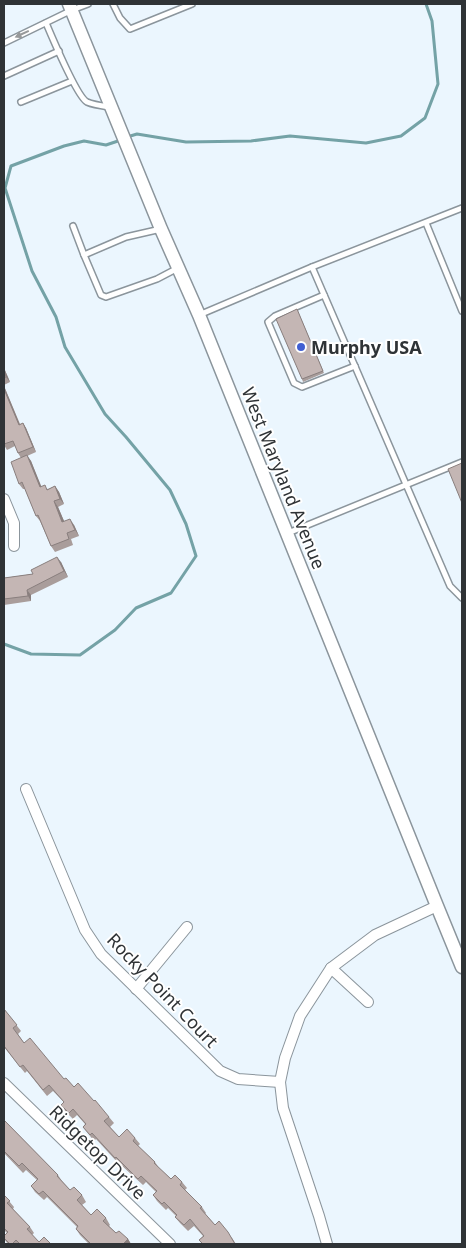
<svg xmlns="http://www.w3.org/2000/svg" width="466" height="1248" viewBox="0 0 466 1248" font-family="'Noto Sans',sans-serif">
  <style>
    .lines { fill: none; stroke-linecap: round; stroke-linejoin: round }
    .stream { stroke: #74a2a6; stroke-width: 3 }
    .service-casing { stroke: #8b959c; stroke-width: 8 }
    .minor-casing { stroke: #8b959c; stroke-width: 12 }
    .tertiary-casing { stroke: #8b959c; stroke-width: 15 }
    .service { stroke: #fff; stroke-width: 5 }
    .minor { stroke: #fff; stroke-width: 10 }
    .tertiary { stroke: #fff; stroke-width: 12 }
    .wall { fill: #a99d9b }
    .shaded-wall { fill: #897f7e }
    .building { fill: #c4b6b4; stroke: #897f7e }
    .oneway { fill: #97999a }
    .poi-dot { fill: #415fd2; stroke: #fff; stroke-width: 2 }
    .labels { text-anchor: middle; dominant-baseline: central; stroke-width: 4; stroke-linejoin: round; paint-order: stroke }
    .poi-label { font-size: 18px; font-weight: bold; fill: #2f3336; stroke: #fff; text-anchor: start }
    .street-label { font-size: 18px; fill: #2f3336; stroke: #fff }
  </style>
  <rect width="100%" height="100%" fill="#ebf6fe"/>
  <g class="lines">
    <g class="stream">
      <path d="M127,137L137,134L186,142L251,141L290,136L366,143L401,136L425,118L438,84L432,21L426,4"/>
      <path d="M4,644L31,654L80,655L115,630L136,608L171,593L196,556L186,524L170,490L126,437L105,414L65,347L56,317L32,271L5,188L11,166L64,146L84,141L106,145L121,140"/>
    </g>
    <g class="service-casing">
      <g id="service">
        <path d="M113,4L120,18L130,29L192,4"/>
        <path d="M46,23C52,37 77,97 87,102C94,105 103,106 110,107"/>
        <path d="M4,43L72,10L88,4"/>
        <path d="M4,76L59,51"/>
        <path d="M21,102L72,81"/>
        <path d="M426,223L462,311"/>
        <path d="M73,226L84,255L126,237L161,229"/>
        <path d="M84,255L101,295L106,297L157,279L178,268"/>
        <path d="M312,267L450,586L462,598"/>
        <path d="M324,295L275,316L268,322L294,383L302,387L355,366"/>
        <path d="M199,315L312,267L462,208"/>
        <path d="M288,533L462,462"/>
      </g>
    </g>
    <g class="minor-casing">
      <g id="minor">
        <path d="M4,499L14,523V546"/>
        <path d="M26,789L85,930L101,954L220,1071L238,1079L280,1082"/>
        <path d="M331,968L368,1002"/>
        <path d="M136,989L187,927"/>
        <path d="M4,1083L170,1244"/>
        <path d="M327,1244L319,1216L283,1108L280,1082L285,1058L300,1016L331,968L375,935L437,906"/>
      </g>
    </g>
    <g class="tertiary-casing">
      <path id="tertiary" d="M69,4L161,229L199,315L437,906L462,967"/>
    </g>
    <use href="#service" class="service"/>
    <use href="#minor" class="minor"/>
    <use href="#tertiary" class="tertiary"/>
  </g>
  <g class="wall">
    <path d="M297,309L324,373L303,382L302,379Z"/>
    <path d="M4,368L10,382L4,385Z"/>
    <path d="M4,386L20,424L23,423L26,428L36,452L27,456L31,461L41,487L48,489L55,486L59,492L64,504L58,507L64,521L74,525L79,536L71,539L73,545L55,552L51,546L40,521L36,516L25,489H23L19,484L21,458L18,453L15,446L7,450L4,445Z"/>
    <path d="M61,562L68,577L31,595V601L4,605V578L33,574Z"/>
    <path d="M4,1009L21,1031L18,1034L24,1043L64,1079L74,1087L109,1117L114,1123L110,1127L119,1137L135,1138L140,1144L138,1146L155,1162L159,1168L171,1179L182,1182L187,1188L185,1190L202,1207L206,1213L205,1214L215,1225L232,1238L236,1244H202L199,1240L203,1236L194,1226L188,1231L180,1223L175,1217L176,1216L168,1208L166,1210L157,1201L153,1195L156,1192L146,1182L143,1185L120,1164H119L96,1139L94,1141L83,1127L85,1124L77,1115L73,1119L65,1111L61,1105L64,1102L53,1091L47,1096L27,1071L25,1073L4,1047Z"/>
    <path d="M4,1120L58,1175L62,1181L70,1190L82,1195L86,1202L82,1205L91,1215L106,1218L110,1225L109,1226L116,1233L128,1239L131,1244H89L80,1235L76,1229L77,1227L47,1197L44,1200L35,1192L31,1186L37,1180L26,1170L23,1173L4,1153Z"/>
    <path d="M4,1195L14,1207L13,1209L30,1227L34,1233L32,1235L39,1242L51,1244H8L4,1239L7,1233L4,1230Z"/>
  </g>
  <g class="shaded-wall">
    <path d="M4,368L10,382L6,377L4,372Z"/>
    <path d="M4,386L22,430L19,425L4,389Z"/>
    <path d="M23,423L26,428L36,452L33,447Z"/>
    <path d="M27,455L31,461L44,493L40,487Z"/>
    <path d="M55,486L59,492L64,504L60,499Z"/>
    <path d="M54,501L58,507L67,528L62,522Z"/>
    <path d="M70,519L74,525L79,536L75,530Z"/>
    <path d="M57,557L61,562L68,577L64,571Z"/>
    <path d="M27,590L31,595V601L28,596Z"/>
    <path d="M128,1239L131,1244H123Z"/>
  </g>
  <g class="building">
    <path d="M297,309L323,371L302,379L276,319Z"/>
    <path d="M4,372L6,377L4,378Z"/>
    <path d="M4,389L19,425L23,423L33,447L18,453L13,441L4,444Z"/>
    <path d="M27,455L40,487L45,485L47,490L55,486L60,499L54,501L62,522L70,519L75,530L67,533L69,539L51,546L38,515L36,516L22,482L19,484L11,462Z"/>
    <path d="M462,463V503L448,469Z"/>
    <path d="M57,557L64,571L27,590L28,596L4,599V578L33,574L31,570Z"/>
    <path d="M4,1009L17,1025L13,1028L24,1043L30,1038L64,1079L66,1078L74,1087L78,1083L94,1101L95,1100L109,1117L104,1121L119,1137L127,1129L135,1138L133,1141L155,1162L154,1163L171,1179L175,1175L182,1182L180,1185L202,1207L200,1208L215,1225L219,1221L228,1232L235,1244H203L199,1240L204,1236L190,1219L184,1225L175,1217L177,1215L164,1202L162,1204L153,1195L157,1191L141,1176L138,1179L116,1157L115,1158L92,1133L90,1135L83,1127L86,1124L73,1109L69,1113L61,1105L64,1102L49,1085L43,1090L23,1065L20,1067L4,1046Z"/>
    <path d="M4,1120L58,1175L57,1176L70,1190L74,1187L82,1195L77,1200L91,1215L97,1209L106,1218L103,1221L116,1233L119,1231L128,1239L123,1244H91L76,1229L78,1226L43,1191L39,1194L31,1186L38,1179L22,1163L19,1166L4,1151Z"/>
    <path d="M4,1195L10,1201L7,1203L30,1227L27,1229L39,1242L44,1237L51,1244H20L16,1240L12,1244H10L4,1238V1236L8,1232L4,1228Z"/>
  </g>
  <defs><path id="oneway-solid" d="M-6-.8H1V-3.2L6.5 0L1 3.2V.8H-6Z" transform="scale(1.25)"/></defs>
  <use class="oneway" href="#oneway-solid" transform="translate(22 34) rotate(155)"/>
  <circle class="poi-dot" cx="301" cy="347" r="5"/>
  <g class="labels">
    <g class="poi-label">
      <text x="311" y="347">Murphy USA</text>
    </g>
    <g class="street-label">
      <text transform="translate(284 478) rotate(68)">West Maryland Avenue</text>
      <text transform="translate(163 990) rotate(46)">Rocky Point Court</text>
      <text transform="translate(98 1152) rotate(44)">Ridgetop Drive</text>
    </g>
  </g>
  <rect width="466" height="1248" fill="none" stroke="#2f3336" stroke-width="10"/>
</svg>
